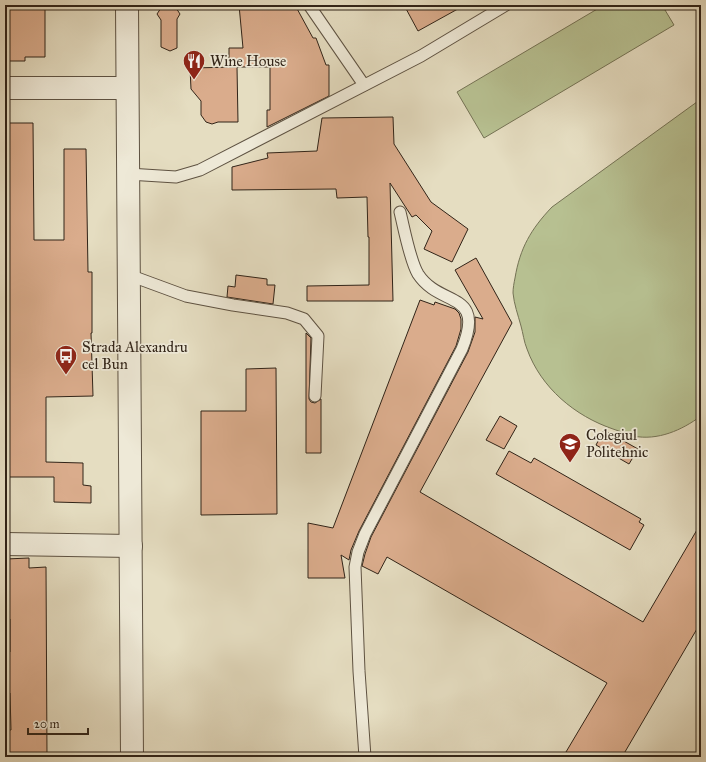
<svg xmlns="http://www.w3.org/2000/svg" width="706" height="762" viewBox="0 0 706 762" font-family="'IM FELL Great Primer',serif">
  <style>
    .green { fill: #b7c091; stroke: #747254 }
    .building { fill: #daac8c; stroke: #312418 }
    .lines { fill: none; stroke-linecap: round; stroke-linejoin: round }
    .lane-casing { stroke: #5e5242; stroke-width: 13 }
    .street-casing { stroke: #5e5242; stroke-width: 24 }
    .lane { stroke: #eee9d7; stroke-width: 11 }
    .street { stroke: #eee9d7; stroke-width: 22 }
    .labels { text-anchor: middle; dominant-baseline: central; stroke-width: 3.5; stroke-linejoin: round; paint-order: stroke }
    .poi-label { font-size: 15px; fill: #312418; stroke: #eee9d7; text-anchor: start }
  </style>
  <rect width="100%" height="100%" fill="#e5ddc1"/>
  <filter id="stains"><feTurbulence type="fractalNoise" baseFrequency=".005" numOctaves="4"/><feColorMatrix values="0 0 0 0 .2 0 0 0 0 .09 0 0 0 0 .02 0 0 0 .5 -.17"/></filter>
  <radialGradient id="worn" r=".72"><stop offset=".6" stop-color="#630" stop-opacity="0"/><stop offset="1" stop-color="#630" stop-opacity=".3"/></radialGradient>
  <g class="green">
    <path d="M604,5H662L674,25L484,138L457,92Z"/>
    <path d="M701,99V416C682,430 658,441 633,436C626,434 620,431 613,429C575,416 541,388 527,349C524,342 523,333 521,326C518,315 514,304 513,293C513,288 514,283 515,278C520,248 531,229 552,207Z"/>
  </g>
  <g class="building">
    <path d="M5,5H45V57H25V61H5Z"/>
    <path d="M163,5H174L180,14L177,19V48L170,51L161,47V20L157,14Z"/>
    <path d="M239,5H295L313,38H316L326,65H329V96L267,127V110H270V67H229V48H243Z"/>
    <path d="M404,5H465L418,31Z"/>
    <path d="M237,67L238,122H218L212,124L206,122L201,115V101L191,89L190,68Z"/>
    <path d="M393,117L394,144L431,202L468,229L452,262L424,249L432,231L416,215L412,217L390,183L393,301H307V286L369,285V237H368L367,197L337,198L336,189L232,190V167L268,158L267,153L317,151L322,118Z"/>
    <path d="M5,123H33L34,240H64V149H86L88,272H92V333H91L93,396L46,397V462L83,463V485L91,486V503L54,502V477H7Z"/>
    <path d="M476,258L512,323L420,492L643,622L701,523V622L622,757H563L607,683L387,557L378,574L362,566L365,554L371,537L468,352L475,332V317L483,319L455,270Z"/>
    <path d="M236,275L267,279V285H275L273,304L227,297L228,286L235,287Z"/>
    <path d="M420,300L434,305L435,302L455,309L459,313L461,319V329L456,346L359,531L351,550L349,560L341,555L345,578H308V523L333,528Z"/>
    <path d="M306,333L311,338L309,399L311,402L315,403L321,399V453H306Z"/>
    <path d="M276,368L277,514L201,515V411H246V369Z"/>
    <path d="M500,416L517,426L504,449L486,440Z"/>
    <path d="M604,430L638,449L629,464L596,445Z"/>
    <path d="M509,451L531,463L534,458L641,519L639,522L644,525L630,550L496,474Z"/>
    <path d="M29,558V568L46,567L47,757H5L6,730H11L10,693H6L5,652H10V619H7L6,559Z"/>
  </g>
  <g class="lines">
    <g class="lane-casing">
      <g id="lane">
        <path d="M309,5L364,85"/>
        <path d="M128,174L176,177L200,170L421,56L506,5"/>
        <path d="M129,275L186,296L233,305L287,313L304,319L318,336L315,396"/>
        <path d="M365,757L359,671L355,567L358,552L365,534L462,349C486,290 440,308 418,274C410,261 404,228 400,212"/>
      </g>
    </g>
    <g class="street-casing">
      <g id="street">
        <path d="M127,5L132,757"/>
        <path d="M5,88H127"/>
        <path d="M5,544L131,546"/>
      </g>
    </g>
    <use href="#lane" class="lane"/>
    <use href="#street" class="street"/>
  </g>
  <defs>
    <g id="restaurant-pin" transform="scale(1.15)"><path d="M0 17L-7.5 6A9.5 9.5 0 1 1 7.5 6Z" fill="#8f2418" stroke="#eee9d7"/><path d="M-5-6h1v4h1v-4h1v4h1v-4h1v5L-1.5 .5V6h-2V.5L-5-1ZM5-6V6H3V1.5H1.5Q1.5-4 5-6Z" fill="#fff"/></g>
    <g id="bus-pin" transform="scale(1.15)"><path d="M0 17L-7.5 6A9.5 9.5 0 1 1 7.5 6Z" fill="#8f2418" stroke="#eee9d7"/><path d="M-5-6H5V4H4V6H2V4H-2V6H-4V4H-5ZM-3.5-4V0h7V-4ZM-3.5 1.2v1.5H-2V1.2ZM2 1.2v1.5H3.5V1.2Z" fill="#fff"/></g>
    <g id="school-pin" transform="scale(1.15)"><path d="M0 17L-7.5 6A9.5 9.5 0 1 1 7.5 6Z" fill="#8f2418" stroke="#eee9d7"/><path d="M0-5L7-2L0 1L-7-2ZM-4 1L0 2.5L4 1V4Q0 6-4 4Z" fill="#fff"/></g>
  </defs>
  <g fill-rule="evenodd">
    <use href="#restaurant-pin" x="194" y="61"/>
    <use href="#bus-pin" x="66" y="356"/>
    <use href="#school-pin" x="570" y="444"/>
  </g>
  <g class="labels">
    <g class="poi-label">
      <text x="210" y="61">Wine House</text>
      <text x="82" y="347">Strada Alexandru<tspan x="82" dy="17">cel Bun</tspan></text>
      <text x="586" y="435">Colegiul<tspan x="586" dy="17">Politehnic</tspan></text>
    </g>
  </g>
  <rect width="706" height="762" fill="none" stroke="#e5ddc1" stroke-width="20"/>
  <rect x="6" y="6" width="694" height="750" fill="none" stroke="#312418" stroke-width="2"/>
  <rect x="10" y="10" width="686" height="742" fill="none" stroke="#312418"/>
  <path d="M28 728v6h60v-6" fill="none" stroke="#312418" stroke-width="2"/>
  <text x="34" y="728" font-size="12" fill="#312418" stroke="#eee9d7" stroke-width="3" paint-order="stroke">20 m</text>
  <rect width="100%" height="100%" filter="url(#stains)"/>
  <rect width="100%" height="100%" fill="url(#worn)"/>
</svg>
